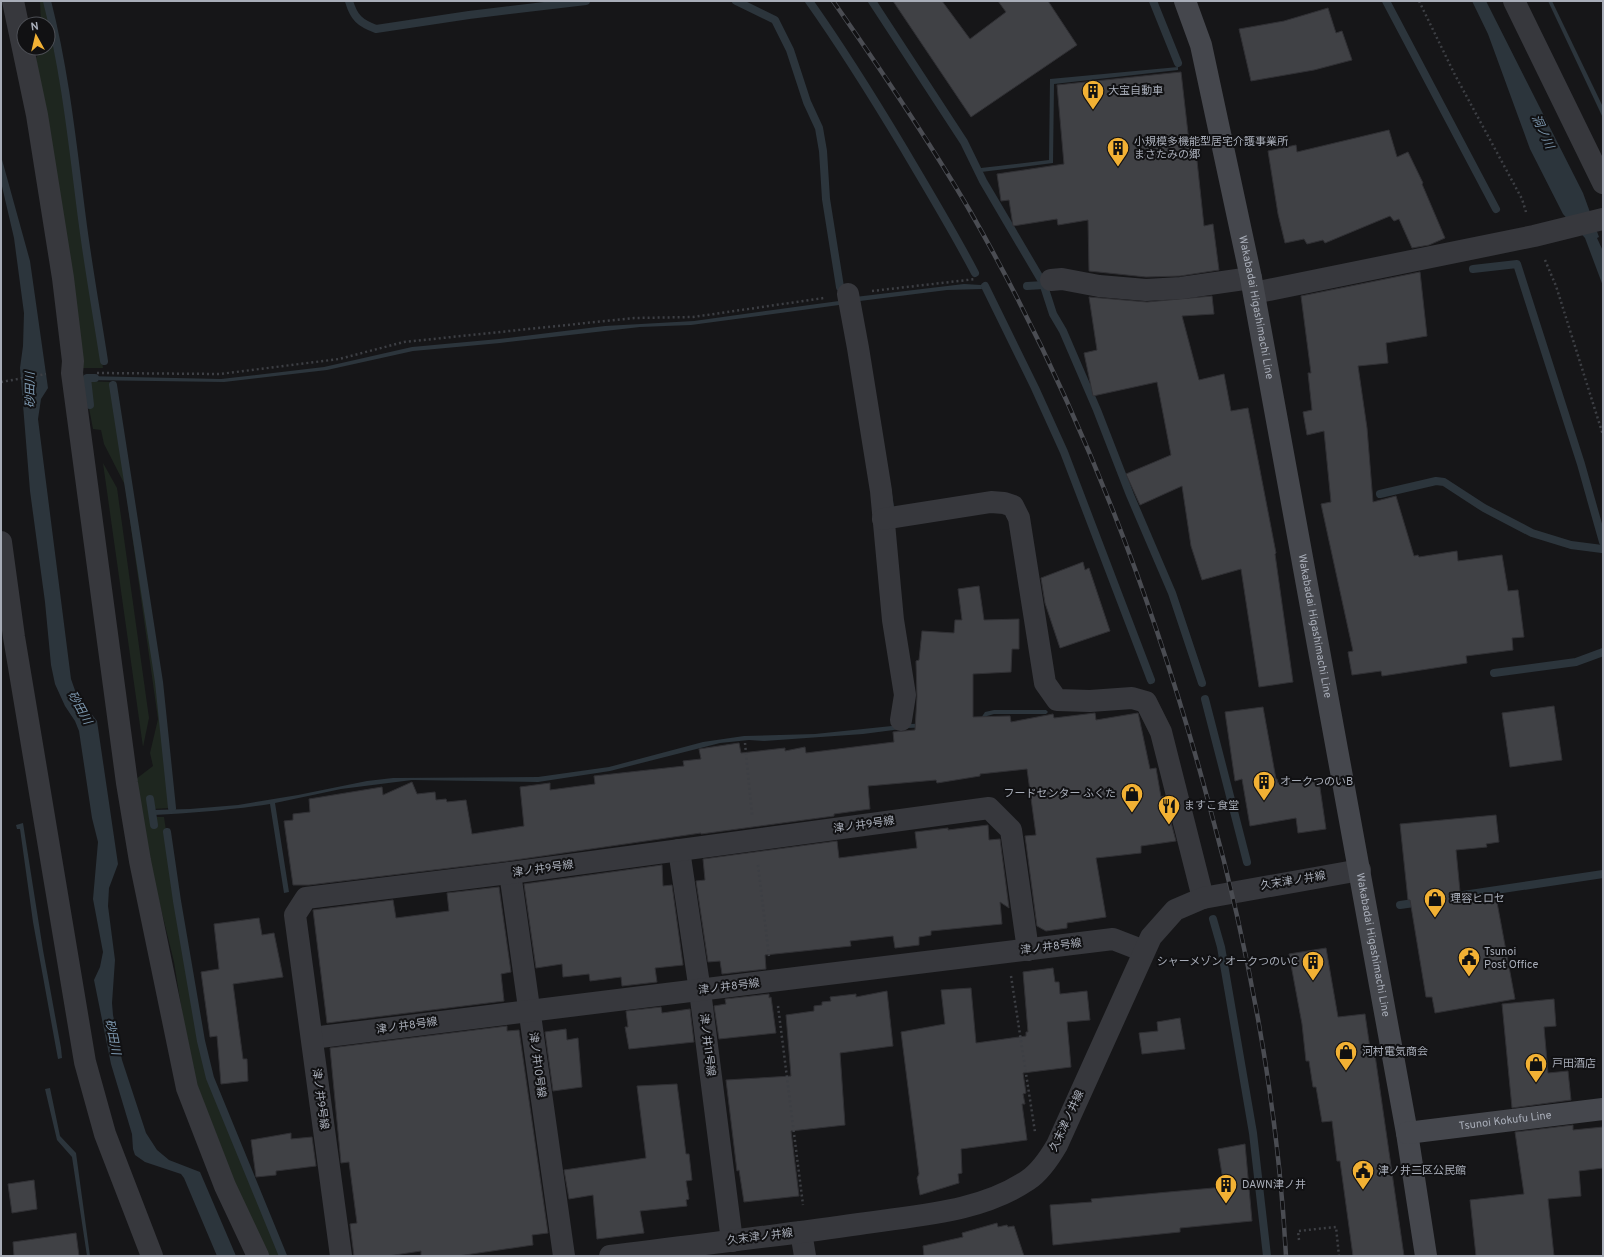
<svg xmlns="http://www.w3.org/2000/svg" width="1604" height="1257" viewBox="0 0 1604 1257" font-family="Overpass,'Noto Sans JP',sans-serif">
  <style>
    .green { fill: #1e261f }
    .water { fill: #2c353c }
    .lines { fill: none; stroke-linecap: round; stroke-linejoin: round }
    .stream { stroke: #2c353c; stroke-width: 8 }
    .building { fill: #404145; stroke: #303034 }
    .path { stroke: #3d3f44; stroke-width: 2.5; stroke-dasharray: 2 3; stroke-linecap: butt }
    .minor { stroke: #37383d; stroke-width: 22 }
    .secondary { stroke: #45474d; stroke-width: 22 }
    .rail-casing { stroke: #4a4c52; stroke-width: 4.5 }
    .rail { stroke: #111113; stroke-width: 3; stroke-dasharray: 9; stroke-linecap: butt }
    .labels { text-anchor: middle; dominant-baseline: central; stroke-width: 4; stroke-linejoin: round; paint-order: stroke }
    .poi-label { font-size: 11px; fill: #a8adb8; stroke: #111113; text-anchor: start }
    .street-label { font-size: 11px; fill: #a8adb8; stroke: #111113 }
    .water-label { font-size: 12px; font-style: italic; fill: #7f9bb3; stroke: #111113 }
  </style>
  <rect width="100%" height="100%" fill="#161618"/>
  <g class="green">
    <path d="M40,1H45L56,46L103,368H83L36,58L43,48H48V24H41Z"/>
    <path d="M84,381L111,382C135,524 156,666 170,808L153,809L155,817H164L184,951L208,1080L281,1256H267L249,1220L193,1080L174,962L148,856L136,779L153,766L150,753L158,719L125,485L104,444L101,430L93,429L89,408L82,399Z"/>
    <path d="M103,463L117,488L149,718L143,747Z"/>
  </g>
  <g class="water">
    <path d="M1472,1H1486L1583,193L1599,237L1597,238L1603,251V286L1585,238L1563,214L1530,149L1488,34Z"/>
    <path d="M1548,1H1552L1603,107V118Z"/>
    <path d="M1178,67V70L1054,84L1053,163L981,172V168L1049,160L1050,79Z"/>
    <path d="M1,156L30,261L48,388L41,399L38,419L71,679L77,696L97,721L118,864L109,888L108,906L115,960L112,1003L113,1015L122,1060L146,1133L157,1150L169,1160L200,1172L236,1256H217L184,1178L181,1174L145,1162L135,1155L133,1149L132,1134L111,1064L94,980L100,967L103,952L93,899L98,842L92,818L79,731L75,721L65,706L55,684L51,665L45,602L30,491L20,368L23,346L24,313L14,238L1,182Z"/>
    <path d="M964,284L981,285L982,289L947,290L860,301L895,512L889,513L855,297Z"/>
    <path d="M839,301V305L691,325L640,327L500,343L413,351L327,370L224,382L85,380L84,376L221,379L324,367L412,347L499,339L605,326L694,321Z"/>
    <path d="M994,710H1046L1048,712L1046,714H994L987,716L981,724L909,728L863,734L764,741L749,740L720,743L610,771L538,782L412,780L341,789L275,803L289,892L284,893L270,804C231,810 194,813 154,815L153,810L190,809L238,805L298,795L367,781L393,778L538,777L609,767L703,742L744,736L815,734L911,724L979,721L985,712Z"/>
    <path d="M23,823L43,950L61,1048L62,1058L58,1059L33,922L20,829H17L16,825Z"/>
    <path d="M50,1088L60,1136L76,1153L90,1256H87L72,1157L57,1140L45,1089Z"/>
  </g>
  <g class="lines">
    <g class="stream">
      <path d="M47,1C66,75 73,150 83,226C89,271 97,316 104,361"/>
      <path d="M349,1C354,18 360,23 376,29L469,15L586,1"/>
      <path d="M736,1L775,20L790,50L807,102L819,128L823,151L826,199L840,287"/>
      <path d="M809,1C843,49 874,99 904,149C928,190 953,231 975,273"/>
      <path d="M872,1L964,142L983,181L1043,283L1053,314L1063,331L1097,410L1130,495L1172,593L1202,683"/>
      <path d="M1153,1L1178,63"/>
      <path d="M1386,1L1496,209"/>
      <path d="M1473,269L1517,264L1581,464L1603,542"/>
      <path d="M985,286L1035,388L1064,452L1151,680"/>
      <path d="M1027,286L1044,285"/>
      <path d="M113,385L159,682L172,808"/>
      <path d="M90,405L87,378H95"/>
      <path d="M1380,494L1436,481L1444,482L1484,508L1532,533L1571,545L1602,549"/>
      <path d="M1494,673L1576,662L1603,652"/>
      <path d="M1205,699L1247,862"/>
      <path d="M150,799L154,825"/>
      <path d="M167,832L177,901L201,1041L210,1078L283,1256"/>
      <path d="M1450,897L1603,874"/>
      <path d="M1400,905L1421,902"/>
      <path d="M1213,919L1221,947L1253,1133L1267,1256"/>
    </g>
  </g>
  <g class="building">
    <path d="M893,1H942L970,39L1006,12L998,1H1048L1077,45L971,117Z"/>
    <path d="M1328,8L1336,33L1342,31L1352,60L1314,70L1251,81L1239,29L1284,21Z"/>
    <path d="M1181,72L1189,142H1195L1204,226L1213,224L1219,270L1180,276L1146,277L1089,271L1088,220L1058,225L1057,219L1013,226L1009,200L1001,201L997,174L1064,164L1057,85Z"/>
    <path d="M1389,130L1397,157L1408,152L1423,183L1422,184L1445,238L1429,245L1412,248L1399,219L1394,221L1390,216L1325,243L1323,240L1307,244L1304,239L1285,243L1278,214L1268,151L1296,145L1297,152Z"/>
    <path d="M1420,272L1427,336L1386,343L1388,363L1358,366L1367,428L1373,502L1396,496L1414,556L1418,555L1419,557L1457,551L1458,561L1502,555L1508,591L1518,590L1524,637L1512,638L1513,650L1466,656L1467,663L1382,676L1381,671L1352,675L1348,652L1353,651L1321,504L1331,502L1324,431L1307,435L1303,412L1312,410L1308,373H1311L1301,296Z"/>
    <path d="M1212,296L1214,314L1182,316L1199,380L1224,374L1231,411L1248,408L1276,553L1275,554L1293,682L1259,687L1241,569L1202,580L1191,546L1182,486L1140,505L1126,474L1171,455L1157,382L1093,396L1084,353L1097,350L1089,297L1147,302Z"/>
    <path d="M1083,562L1085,570L1089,568L1110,631L1060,648L1045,603L1041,578Z"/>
    <path d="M979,586L984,620L1019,619V649H1012L1011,672L973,674V717L1010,716L1011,722L1053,714L1054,718L1095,713L1096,720L1138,713L1139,717L1150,769L1156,768L1161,797L1164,796L1176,841L1141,846V853L1096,858L1106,917L1067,923V928L1046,931L1037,926L1025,836L1036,835L1027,769L980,774V776L937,783L936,780L868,786L870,809L834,814V816L701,834V833L508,861L309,885H293L284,821L293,820V814L310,812L309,799L382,787L383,795L412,782L417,794L435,792L436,800L446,799L447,802L466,800L472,834L524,826L520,787L550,783V790L595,784L594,776L684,766L683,761L701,759L699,749L739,743L741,753L785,748V751L805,747L806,753L894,742L893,732L915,730L917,697L916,661L919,660L922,631L954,633L955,620H962L958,589Z"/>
    <path d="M1554,706L1562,760L1510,767L1502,713Z"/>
    <path d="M1263,707L1276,779H1277L1278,783L1308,778V782L1319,781L1326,829L1298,833L1296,818L1250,826L1242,779L1235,781L1225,712Z"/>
    <path d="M1496,815L1499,842L1486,844L1487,847L1456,850L1461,902L1496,897L1515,999L1435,1013L1432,997H1426L1410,900H1408L1400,824Z"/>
    <path d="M988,825L989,840L1000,839L1009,908L1000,902L1002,924L931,931V935L919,937V945L895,948L893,936L850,941L851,946L765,955L766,969L722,974L720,961L708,962L696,881L705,880L703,859L837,841L839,858L917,848L915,832L948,828V830Z"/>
    <path d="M662,865L663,886L672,885L683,965L655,968L657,982L622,986L621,977L590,981L589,974L563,977L562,964L536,968L524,884Z"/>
    <path d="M499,887L511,972L501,974L504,1001L327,1023L313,910L393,900L396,918L449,911L447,893Z"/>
    <path d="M259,918L262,935L274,933L283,977L233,984L243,1059H247L248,1081L221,1084L217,1036L210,1037L201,972L219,969L214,924Z"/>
    <path d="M1326,948L1338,1017L1365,1014L1371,1055H1375L1404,1256H1353L1340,1161H1337L1332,1121L1322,1122L1316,1087H1313L1309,1061H1306L1302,1024L1289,954Z"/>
    <path d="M1053,968L1055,982H1059L1060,994L1087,991L1090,1020L1067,1022L1071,1067L1023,1073L1026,1093L1023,1094L1025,1104H1022L1027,1140L961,1149L962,1173L958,1174L959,1183L920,1195L917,1178L919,1174L901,1032L945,1024L941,990L971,988L976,1043L1026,1036V1032H1028L1023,972Z"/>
    <path d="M887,991L893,1046L840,1053L845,1125L791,1131L799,1196L744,1202L739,1170L737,1171L726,1080L791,1076L786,1015L814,1011V1006L822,1005V1002L831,1001L830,997L856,994V997Z"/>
    <path d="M769,994V998L771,997L776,1033L719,1039L714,1006L726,1004L725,999Z"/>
    <path d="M1554,999L1556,1026L1544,1027L1548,1073L1568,1071L1571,1100L1512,1108L1502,1004Z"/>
    <path d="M661,1007L662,1013L690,1009L694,1042L629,1049L625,1027H628L626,1011Z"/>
    <path d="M1180,1018L1185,1049L1142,1054L1139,1033L1158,1031L1157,1022Z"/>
    <path d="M507,1026V1031L519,1030L548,1233L532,1235L533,1245L458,1256H421V1251L388,1256H354L350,1224L357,1223L349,1162L341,1163L330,1048Z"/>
    <path d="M566,1029L567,1040L578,1038L582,1087L553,1091L545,1032Z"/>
    <path d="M677,1084L686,1154H689L692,1180L686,1181L689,1199L686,1200L687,1206L640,1211L644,1233L597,1239L593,1195L569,1199L564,1170L646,1158L637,1086Z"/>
    <path d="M1573,1125V1130L1603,1127V1168L1579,1171L1581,1196L1548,1199L1554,1256H1476L1470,1200L1524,1194L1515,1132Z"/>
    <path d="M291,1133V1139L312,1137L316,1166L276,1171V1175L256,1177L251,1140Z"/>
    <path d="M1245,1144L1252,1221L1180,1228V1232L1053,1245L1050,1205L1092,1202L1091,1199L1224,1187L1218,1149Z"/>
    <path d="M34,1180L37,1209L12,1213L8,1184Z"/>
    <path d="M997,1223L998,1227L1007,1225L1008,1227L1014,1226L1024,1256H924L923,1246L963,1237L962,1233Z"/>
    <path d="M76,1233L79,1256H14L13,1242Z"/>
  </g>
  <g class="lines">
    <g class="path">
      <path d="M1419,1L1454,73L1522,199L1526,212"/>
      <path d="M1545,260L1556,286L1603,435"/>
      <path d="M872,291L976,279"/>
      <path d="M97,373L220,374L339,359L404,342L634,318L693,317L824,298"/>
      <path d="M1,382L46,374"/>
      <path d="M745,743L752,815"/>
      <path d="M758,865L769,956"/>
      <path d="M1011,976L1035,1132"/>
      <path d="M778,1006L803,1205"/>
      <path d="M1299,1240L1298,1231L1336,1227L1339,1256"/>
    </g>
    <g class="minor">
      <path d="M13,1L37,115L63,278L73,361L72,373L127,783L140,861L187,1088L225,1186L258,1256"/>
      <path d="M1514,1L1603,183"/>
      <path d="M1051,280L1062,279L1099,286L1146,290L1181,288L1251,278"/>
      <path d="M1254,293L1534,236L1603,219"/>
      <path d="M848,294L858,348L881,491L893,620L905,695L901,720"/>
      <path d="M883,519L991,502L1004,503L1013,506L1019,518L1045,683L1057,700L1090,701L1132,698L1146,702L1161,732L1203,898"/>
      <path d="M1,542L14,637L85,1062L105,1134L152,1256"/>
      <path d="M679,850L700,991L732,1241"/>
      <path d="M510,873L564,1256"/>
      <path d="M312,1038C579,1003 846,973 1113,939L1144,951"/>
      <path d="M801,1232L805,1256"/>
      <path d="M341,1256L295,915L306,898L510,873L989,808L1011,830L1028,950"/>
      <path d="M610,1256C693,1245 777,1236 859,1224C916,1215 979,1213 1028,1180C1040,1172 1050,1157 1057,1145L1151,937L1175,910L1203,898L1360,870"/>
    </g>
    <g class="secondary">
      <path id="s1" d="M1185,1L1201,45L1251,278L1407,1133L1426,1256"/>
      <path id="s2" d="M1407,1133L1603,1109"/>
    </g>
    <g class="rail-casing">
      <path id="rail" d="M833,1C881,70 928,139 970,211C1077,398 1155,601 1210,808C1250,954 1278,1105 1286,1256"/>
    </g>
    <use href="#rail" class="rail"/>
  </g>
  <defs>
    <g id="building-pin" transform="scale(1.15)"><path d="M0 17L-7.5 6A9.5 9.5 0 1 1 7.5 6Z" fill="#f2b134" stroke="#111113"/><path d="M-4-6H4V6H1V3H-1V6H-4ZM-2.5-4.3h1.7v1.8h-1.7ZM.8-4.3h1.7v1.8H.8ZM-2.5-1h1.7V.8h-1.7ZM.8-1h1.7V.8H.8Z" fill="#111"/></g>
    <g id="shop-pin" transform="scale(1.15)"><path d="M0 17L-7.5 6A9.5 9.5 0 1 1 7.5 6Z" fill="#f2b134" stroke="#111113"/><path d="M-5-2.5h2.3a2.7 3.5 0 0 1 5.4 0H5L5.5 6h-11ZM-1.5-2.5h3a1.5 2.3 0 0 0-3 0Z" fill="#111"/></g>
    <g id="restaurant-pin" transform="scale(1.15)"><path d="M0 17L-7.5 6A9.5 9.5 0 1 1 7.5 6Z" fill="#f2b134" stroke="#111113"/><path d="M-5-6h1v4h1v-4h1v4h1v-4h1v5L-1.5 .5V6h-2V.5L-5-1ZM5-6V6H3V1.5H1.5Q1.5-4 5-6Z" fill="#111"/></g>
    <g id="civic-pin" transform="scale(1.15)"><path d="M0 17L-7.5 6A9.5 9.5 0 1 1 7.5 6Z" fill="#f2b134" stroke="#111113"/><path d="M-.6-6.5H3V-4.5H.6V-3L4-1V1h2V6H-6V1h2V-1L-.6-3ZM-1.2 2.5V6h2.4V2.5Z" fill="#111"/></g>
  </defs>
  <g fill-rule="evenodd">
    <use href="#building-pin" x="1093" y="91"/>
    <use href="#building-pin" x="1118" y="148"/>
    <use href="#building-pin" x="1264" y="782"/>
    <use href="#shop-pin" x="1132" y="794"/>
    <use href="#restaurant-pin" x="1169" y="806"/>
    <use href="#shop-pin" x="1435" y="899"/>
    <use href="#civic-pin" x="1469" y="958"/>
    <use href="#building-pin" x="1313" y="962"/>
    <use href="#shop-pin" x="1346" y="1052"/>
    <use href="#shop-pin" x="1536" y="1064"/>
    <use href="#civic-pin" x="1363" y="1171"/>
    <use href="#building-pin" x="1226" y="1185"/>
  </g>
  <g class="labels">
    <g class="poi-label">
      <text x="1108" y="91">大宝自動車</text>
      <text x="1134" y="142">小規模多機能型居宅介護事業所<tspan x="1134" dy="13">まさたみの郷</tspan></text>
      <text x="1280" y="782">オークつのいB</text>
      <text x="1116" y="794" text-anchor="end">フードセンター ふくた</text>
      <text x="1184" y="806">ますこ食堂</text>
      <text x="1450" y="899">理容ヒロセ</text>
      <text x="1484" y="952">Tsunoi<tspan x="1484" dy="13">Post Office</tspan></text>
      <text x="1298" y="962" text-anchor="end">シャーメゾン オークつのいC</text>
      <text x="1362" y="1052">河村電気商会</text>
      <text x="1552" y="1064">戸田酒店</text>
      <text x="1378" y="1171">津ノ井二区公民館</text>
      <text x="1242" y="1185">DAWN津ノ井</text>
    </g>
    <g class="street-label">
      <text stroke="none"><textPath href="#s1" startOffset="315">Wakabadai Higashimachi Line</textPath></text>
      <text stroke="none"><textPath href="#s1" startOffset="639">Wakabadai Higashimachi Line</textPath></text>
      <text transform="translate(864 825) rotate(-8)">津ノ井9号線</text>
      <text transform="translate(543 869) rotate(-8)">津ノ井9号線</text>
      <text transform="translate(1293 881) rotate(-9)">久末津ノ井線</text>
      <text stroke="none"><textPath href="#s1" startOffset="963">Wakabadai Higashimachi Line</textPath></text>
      <text transform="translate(1051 947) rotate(-7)">津ノ井8号線</text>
      <text transform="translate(729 987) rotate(-7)">津ノ井8号線</text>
      <text transform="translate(407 1026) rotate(-8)">津ノ井8号線</text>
      <text transform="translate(707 1045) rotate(83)">津ノ井11号線</text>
      <text transform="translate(537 1065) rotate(82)">津ノ井10号線</text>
      <text transform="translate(320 1099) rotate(82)">津ノ井9号線</text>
      <text transform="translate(1067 1121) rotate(-65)">久末津ノ井線</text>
      <text stroke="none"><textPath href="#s2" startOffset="99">Tsunoi Kokufu Line</textPath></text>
      <text transform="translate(760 1237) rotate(-7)">久末津ノ井線</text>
    </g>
    <g class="water-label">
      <text transform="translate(1542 132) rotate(65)">洞ノ川</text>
      <text transform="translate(31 390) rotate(-90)">砂田川</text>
      <text transform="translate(79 708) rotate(61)">砂田川</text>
      <text transform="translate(112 1037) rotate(79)">砂田川</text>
    </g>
  </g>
  <rect width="1604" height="1257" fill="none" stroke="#a8adb8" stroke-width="4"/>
  <g transform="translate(36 36) rotate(352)"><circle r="19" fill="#111113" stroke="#4d4f55"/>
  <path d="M0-3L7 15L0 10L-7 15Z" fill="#f2b134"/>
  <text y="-6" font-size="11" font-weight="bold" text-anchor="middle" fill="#a8adb8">N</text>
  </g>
</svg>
